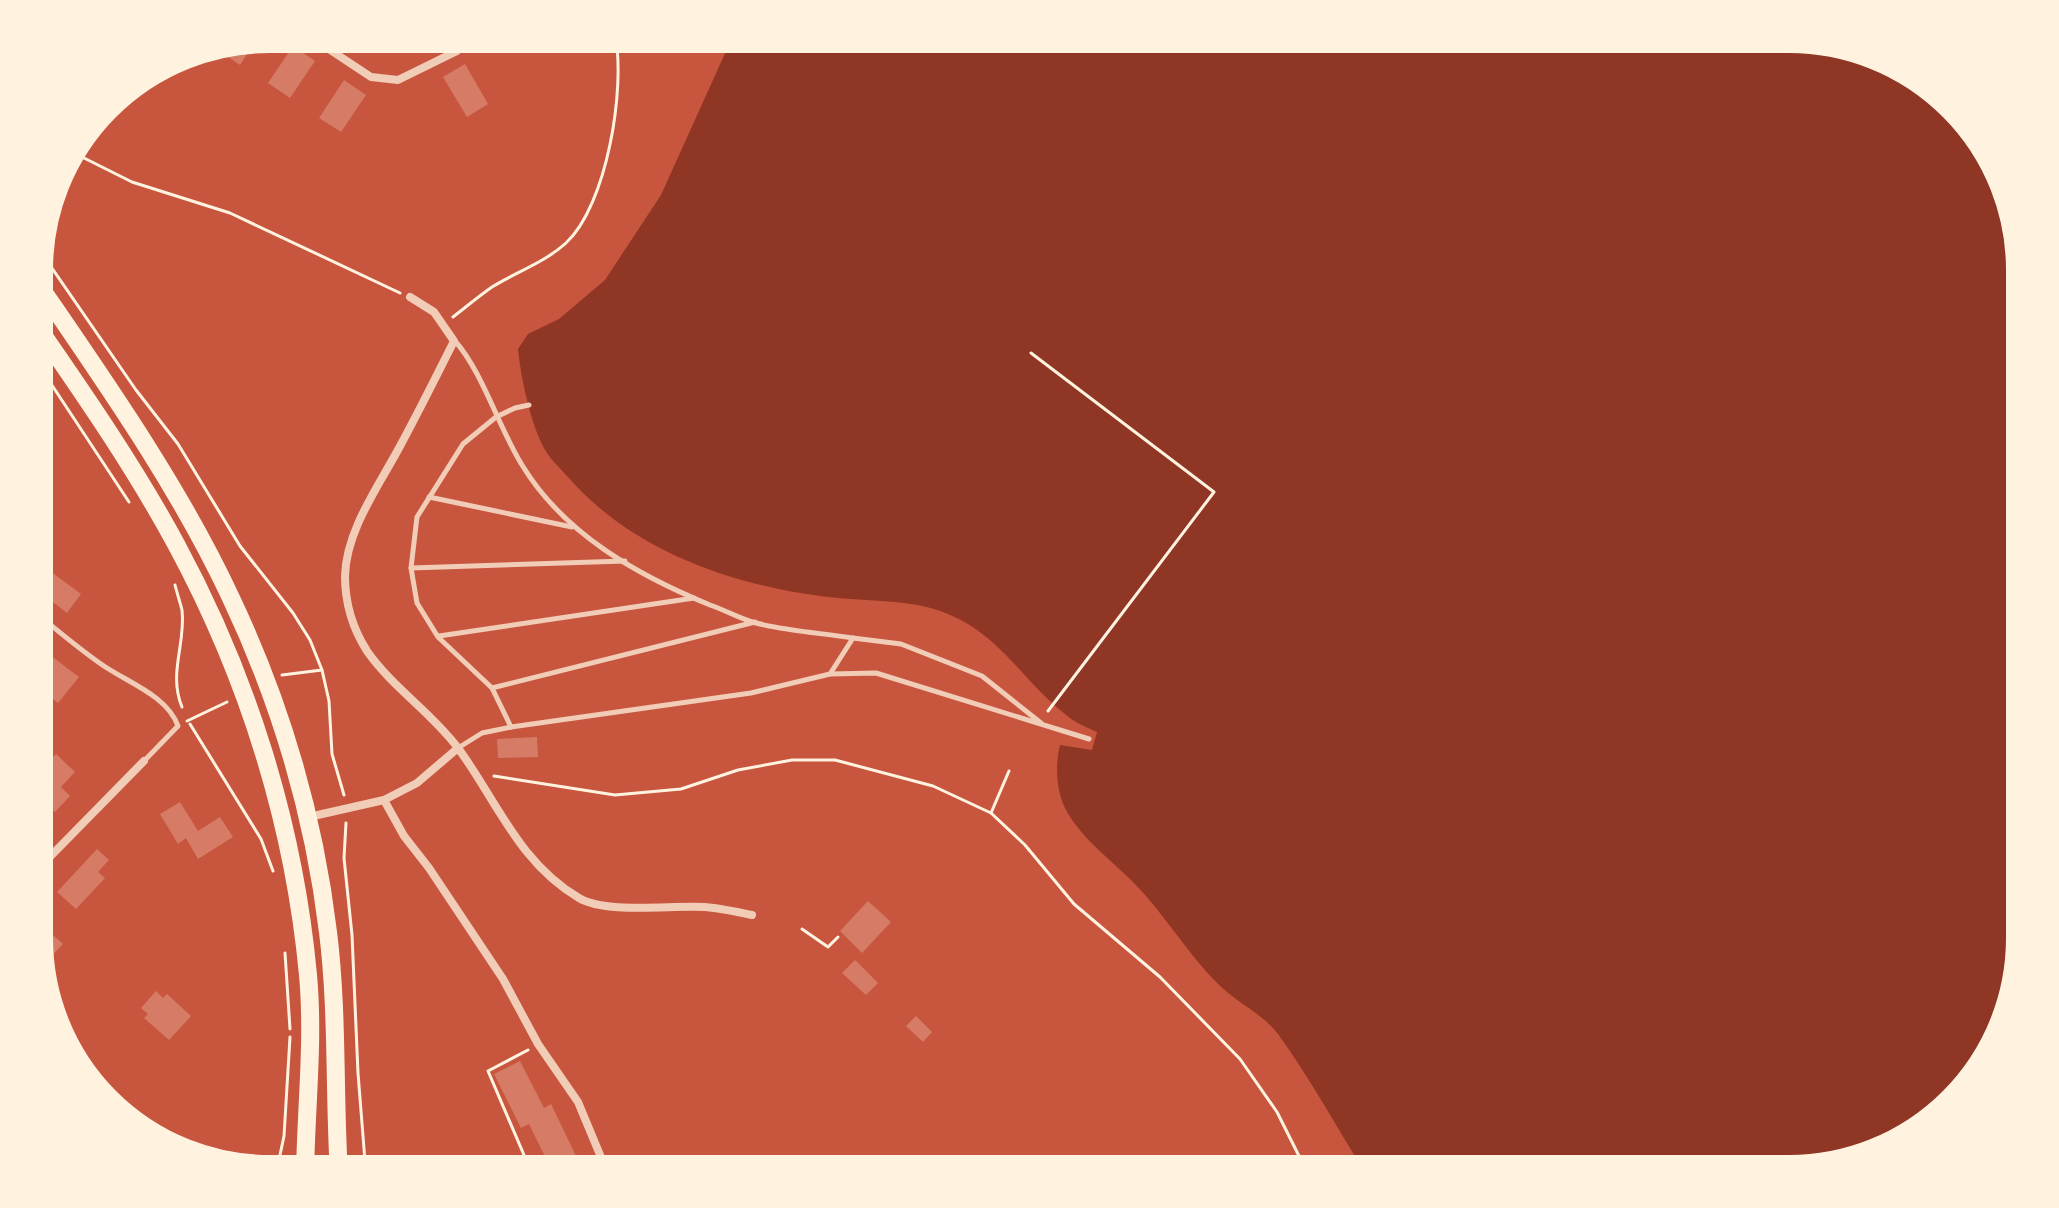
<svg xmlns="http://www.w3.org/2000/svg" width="2059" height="1208" viewBox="0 0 2059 1208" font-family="'Varela Round',sans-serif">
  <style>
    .water { fill: #8f3625 }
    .building { fill: #d67c66 }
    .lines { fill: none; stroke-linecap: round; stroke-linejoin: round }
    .path { stroke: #fff3e0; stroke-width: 3 }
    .service { stroke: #f1ccb7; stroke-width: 5 }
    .minor { stroke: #f1ccb7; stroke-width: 8 }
    .trunk { stroke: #fff3e0; stroke-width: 18 }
    .rim { fill: none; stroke: #fff3e0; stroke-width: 10 }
  </style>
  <rect width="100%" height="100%" fill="#c8553d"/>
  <path class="water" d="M730,34H1789L1907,66L1985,139L2024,254L2025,953L1993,1056L1907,1142L1804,1174H1366C1337,1128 1310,1078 1278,1034C1263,1014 1236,1002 1218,984C1186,952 1164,913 1132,881C1109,858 1082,839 1066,810C1056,790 1055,766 1060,745L1092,750L1097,732C1088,728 1078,724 1070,718C1020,681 1000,629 934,609C901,599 855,601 820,596C727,584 629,548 567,476C561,469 553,462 547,453C531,428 521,378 518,349L528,334L559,319L605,280L661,195L727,49Z"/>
  <g class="building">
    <path d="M258,36L240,65L218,50L222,43Z"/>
    <path d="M293,46L315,61L290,98L268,83Z"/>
    <path d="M465,64L488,104L467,117L443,77Z"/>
    <path d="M344,80L366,95L341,132L319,118Z"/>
    <path d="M46,568L81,594L67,613L36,589V582Z"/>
    <path d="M42,649L79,677L58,703L36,686V657Z"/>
    <path d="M537,737L538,757L498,758L497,739Z"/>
    <path d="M56,754L75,772L61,787L70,796L55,812L36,794V781L50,770L45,765Z"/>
    <path d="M180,802L198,831L220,817L233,837L198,859L186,838L178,844L160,814Z"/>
    <path d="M97,849L109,860L98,872L105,878L76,909L57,892Z"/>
    <path d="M868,901L891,922L862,953L840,931Z"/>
    <path d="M41,924L63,944L40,968L36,964V929Z"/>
    <path d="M855,960L878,983L866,995L842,973Z"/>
    <path d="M156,991L163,998L167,994L191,1016L169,1040L144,1018L148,1014L141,1008Z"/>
    <path d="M916,1016L932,1032L923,1042L906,1026Z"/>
    <path d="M520,1061L544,1108L551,1104L578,1160L553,1173L529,1124L521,1128L494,1074Z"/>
  </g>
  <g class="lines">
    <g class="path">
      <path d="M70,151L132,182L230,213L400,293"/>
      <path d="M36,245L136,390L178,444L240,546L293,613L310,640L322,670L329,701L332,754L344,795"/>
      <path d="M453,317C466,307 479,296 492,287C516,272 544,263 566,243C607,205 626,88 615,34"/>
      <path d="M1031,353L1214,492L1048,711"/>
      <path d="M36,361L129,502"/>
      <path d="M175,585C177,593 180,602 182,610C186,644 168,673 182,707"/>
      <path d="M282,675L322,670"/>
      <path d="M187,721L227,702"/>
      <path d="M190,724L261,839L273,871"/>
      <path d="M494,776L615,795L681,789L738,770L792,760H835L933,786L991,813L1025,845L1074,904L1160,977L1240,1059L1277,1112L1308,1174"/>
      <path d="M991,813L1009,771"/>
      <path d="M346,823L344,858L352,935L358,1073L366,1174"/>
      <path d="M802,929L828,947L838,937"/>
      <path d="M285,953L290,1029"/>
      <path d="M524,1155L488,1071L528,1050"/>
      <path d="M276,1174L284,1136L290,1037"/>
      <path d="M571,1174L589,1166"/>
    </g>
    <g class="service">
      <path d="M455,341C482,371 499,428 522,465C564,534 637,575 710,605C725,610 740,619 756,623C787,631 821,633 853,638L830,674L751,693L511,727L482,733L458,748"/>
      <path d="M429,497L572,527"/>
      <path d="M411,568L625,561"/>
      <path d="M36,613C57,630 78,648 101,664C126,682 167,695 178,726L144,761"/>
      <path d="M439,636L694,598"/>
      <path d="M853,638L901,644L982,676L1041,723"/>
      <path d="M831,674L876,673L1089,739"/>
      <path d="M492,688L755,622"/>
      <path d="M511,727L492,688L438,637L417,603L411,568L417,517L463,444L496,417L515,408L529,405"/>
      <path d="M529,1165L531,1174"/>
    </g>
    <g class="minor">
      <path d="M306,34L371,77L398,80L457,51L464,34"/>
      <path d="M410,297L434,312L454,341C436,377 418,413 399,448C378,487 346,531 345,576C345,602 353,629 367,651C392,687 432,713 458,748C497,801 519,863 579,898C606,914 671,905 704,907C720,908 737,912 752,915"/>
      <path d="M458,748L417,783L384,800L404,836L429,868L503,979L538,1044L578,1102L608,1174"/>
      <path d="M309,817L384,800"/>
      <path d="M36,871L144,761"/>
    </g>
    <g class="trunk">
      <path d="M36,281C105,382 178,485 230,596C280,701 314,816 328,932C338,1012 334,1094 339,1174"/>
      <path d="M36,325C85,396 135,468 176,544C248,677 294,824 308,975C314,1041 306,1107 305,1174"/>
    </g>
  </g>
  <path d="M0 0H2059V1208H0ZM270 48H1789A222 222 0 0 1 2011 270V938A222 222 0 0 1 1789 1160H270A222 222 0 0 1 48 938V270A222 222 0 0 1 270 48Z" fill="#fff3e0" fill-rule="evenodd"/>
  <path class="rim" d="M270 48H1789A222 222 0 0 1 2011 270V938A222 222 0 0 1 1789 1160H270A222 222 0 0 1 48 938V270A222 222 0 0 1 270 48Z"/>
</svg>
